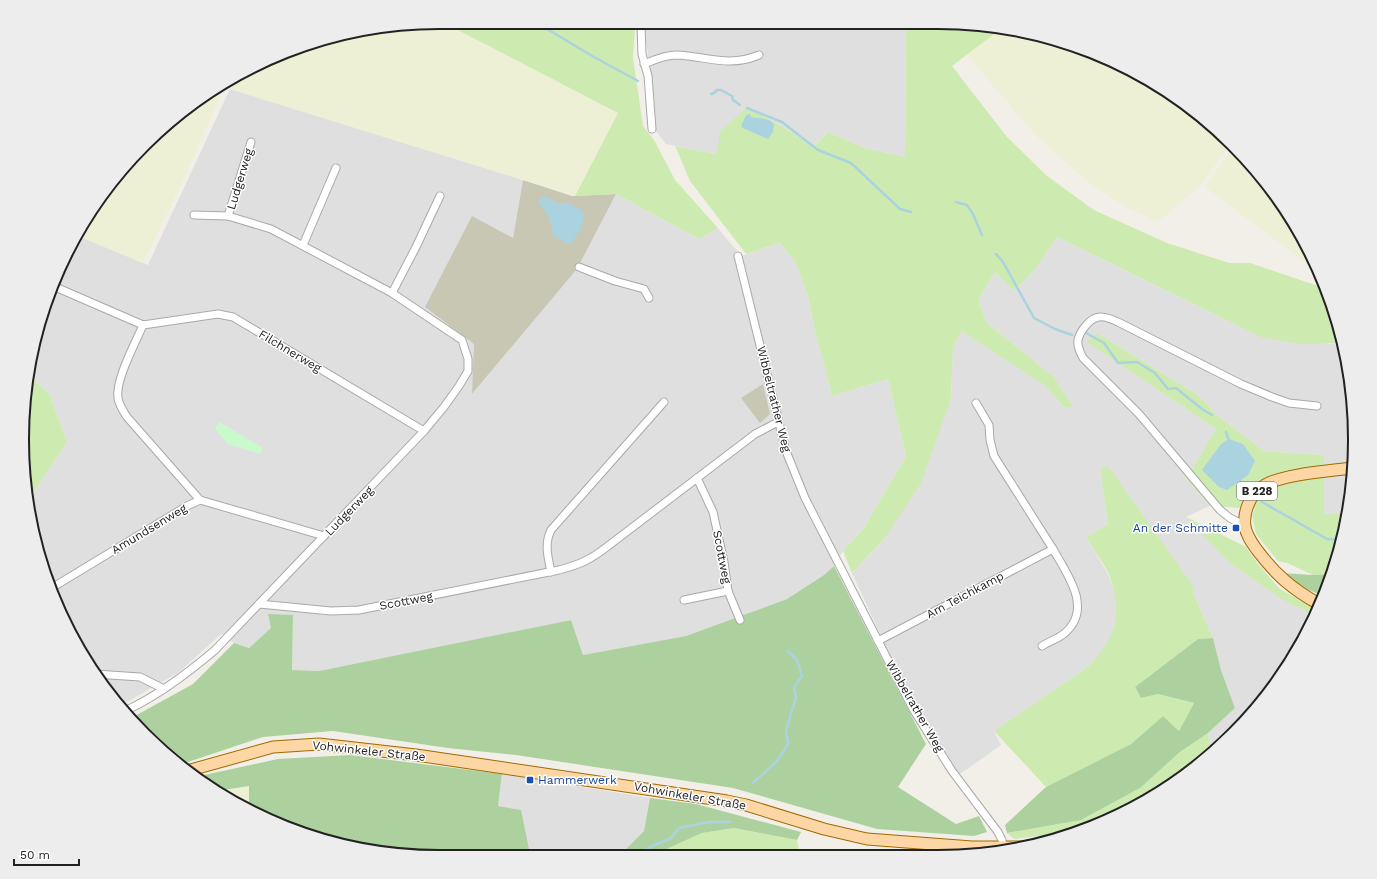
<svg xmlns="http://www.w3.org/2000/svg" width="1377" height="879" viewBox="0 0 1377 879" font-family="'Work Sans',sans-serif">
  <style>
    .residential { fill: #e0dfdf }
    .construction { fill: #c7c7b4 }
    .farmland { fill: #eef0d5 }
    .grass { fill: #cdebb0 }
    .forest { fill: #add19e }
    .park { fill: #c8facc }
    .water { fill: #aad3df }
    .lines { fill: none; stroke-linecap: round; stroke-linejoin: round }
    .stream { stroke: #aad3df; stroke-width: 2.5 }
    .street-casing { stroke: #a9a9a9; stroke-width: 9 }
    .primary-casing { stroke: #a06b00; stroke-width: 13 }
    .street { stroke: #fff; stroke-width: 7 }
    .primary { stroke: #fcd6a4; stroke-width: 11 }
    .transit-dot { fill: #1a4fb4; stroke: #fff; stroke-width: 1.5 }
    .labels { text-anchor: middle; dominant-baseline: central; stroke-width: 3; stroke-linejoin: round; paint-order: stroke }
    .shield { fill: #fff; stroke: #646464; stroke-width: 1 }
    .shield-label { font-size: 11px; font-weight: bold; fill: #222 }
    .street-label { font-size: 12px; fill: #222; stroke: #fff }
    .transit-label { font-size: 12px; fill: #164399; stroke: #fff; text-anchor: end }
    .rim { fill: none; stroke: #222; stroke-width: 2 }
  </style>
  <rect width="100%" height="100%" fill="#f2efe9"/>
  <g class="residential">
    <path d="M621,26H906L905,157L865,148L828,132L814,147L789,131L748,107L717,154L666,144L656,131L652,78L644,29Z"/>
    <path d="M230,89L523,180L513,238L474,344L473,393L577,269L616,194L699,239L718,228L741,256L780,243L796,263L807,293L815,330L832,396L888,379L906,456L864,528L843,551L834,566L824,575L787,599L686,636L583,655L571,620L319,671L292,670L293,615H268L272,628L249,648L234,643L221,634L179,672L122,705L92,671L54,599L36,547L28,500L67,442L49,393L30,377L44,305L76,235L148,265Z"/>
    <path d="M1057,237L1224,319L1330,344L1343,343L1354,412L1351,494L1347,512L1324,514V455L1264,451L1218,416L1198,395L1097,333L1088,342L1216,429L1186,479L1210,506L1186,517L1288,603L1314,615L1299,648L1252,715L1211,752L1208,733L1235,708L1221,670L1213,638L1194,595L1191,584L1100,469L1108,524L1086,537L1109,576L1116,598L1117,615L1112,636L1100,655L1089,666L994,731L1001,745L959,775L904,686L852,573L884,539L951,399L953,347L962,330L1044,385L1064,407L1054,377L987,323L978,300L995,272L1014,291L1036,268Z"/>
    <path d="M502,774L650,798L644,831L620,855L529,854L516,809L498,806Z"/>
  </g>
  <g class="construction">
    <path d="M523,180L572,196L616,194L577,269L472,394L474,344L425,307L472,216L513,238Z"/>
    <path d="M763,384L770,414L760,423L741,398Z"/>
  </g>
  <g class="farmland">
    <path d="M385,26H450L618,113L575,196L230,89L235,79L306,44Z"/>
    <path d="M1002,28L1046,36L1122,65L1213,125L1229,143L1226,150L1200,186L1158,222L1127,208L1084,179L1034,134L966,54Z"/>
    <path d="M207,93L221,95L185,176L143,263L76,235L108,186L144,144Z"/>
    <path d="M1229,153L1257,173L1269,185L1312,255L1318,272L1205,187Z"/>
    <path d="M249,786V809L216,791Z"/>
  </g>
  <g class="grass">
    <path d="M450,26H621L635,28L633,57L643,126L654,140L675,180L718,228L699,239L616,194L575,196L618,113Z"/>
    <path d="M906,26H992L1002,28L952,66L1007,137L1047,176L1094,210L1167,243L1229,263H1250L1324,288L1341,331L1343,343L1301,344L1261,337L1057,237L1036,268L1014,291L995,272L978,300L987,323L1054,377L1073,407H1064L1044,385L962,331L953,347L951,399L921,483L884,539L852,573L843,551L864,528L906,456L888,379L832,396L815,330L807,293L796,263L780,243L746,254L690,181L675,146L717,154L720,131L748,107L789,131L814,147L828,132L865,148L905,157Z"/>
    <path d="M1097,333L1198,395L1218,416L1264,451L1324,455V514L1347,512L1333,574L1313,575L1287,563L1278,561L1256,534L1252,515L1255,509L1210,506L1186,479L1216,429L1087,342Z"/>
    <path d="M30,377L49,393L67,442L28,500L23,467V412Z"/>
    <path d="M1108,466L1192,584L1194,595L1213,638L1198,639L1135,687L1141,698L1158,694L1194,703L1179,731L1163,716L1131,744L1046,787L994,731L1089,666C1111,643 1122,621 1113,589C1112,584 1111,579 1109,574C1102,561 1093,549 1086,537L1108,524L1100,469Z"/>
    <path d="M1186,517L1246,547L1258,564L1280,589L1317,610L1314,615L1288,603L1231,564Z"/>
    <path d="M1208,733L1211,752L1192,771L1157,792L1156,787L1085,828L1074,832L1014,839L1007,833L1081,820L1140,788L1180,752Z"/>
    <path d="M734,828L797,840L800,855H660V852L702,833Z"/>
  </g>
  <g class="forest">
    <path d="M834,566L926,744L898,787L956,824L979,816L987,832L974,836L877,829L733,788L516,755L448,748L333,731L263,737L179,765L164,754L133,717L193,684L234,643L249,648L271,628L268,614L293,615L292,670L319,671L571,620L583,655L686,636L787,599L824,575Z"/>
    <path d="M1281,573L1313,575L1333,574L1323,596L1307,589Z"/>
    <path d="M1213,638L1221,670L1235,708L1208,733L1180,752L1140,788L1081,820L1007,833L1005,825L1046,787L1131,744L1163,716L1179,731L1194,703L1158,694L1141,698L1135,687L1198,639Z"/>
    <path d="M350,755L502,774L498,806L521,810L530,854L385,853L280,825L249,809V786L216,791L195,777L278,759Z"/>
    <path d="M650,798L696,804L801,832L797,840L734,828L702,833L660,852V855H620L644,831Z"/>
  </g>
  <path class="park" d="M219,422L263,448L260,454L228,444L215,429Z"/>
  <g class="water">
    <path d="M750,114L751,117C759,119 769,117 774,124L773,132L768,139L743,128L741,126L746,115Z"/>
    <path d="M545,196L558,203H568L580,209L584,215C583,227 578,235 570,244L564,242L553,235L552,226L546,212L538,202L540,199Z"/>
    <path d="M1229,439L1243,444L1255,461L1248,475L1227,490L1219,487L1202,470L1221,444Z"/>
  </g>
  <g class="lines">
    <g class="stream">
      <path d="M542,26L594,57L638,81"/>
      <path d="M711,94L714,93L717,90H721L732,96L733,100L740,105"/>
      <path d="M747,108L782,122L818,150L851,163L900,209L911,212"/>
      <path d="M956,202L967,205L973,214L982,235"/>
      <path d="M996,254L1003,262L1034,318L1055,329L1072,335"/>
      <path d="M1086,333L1104,343L1118,363L1137,362L1155,373L1168,389L1176,388L1202,409L1212,415"/>
      <path d="M1226,432L1229,441"/>
      <path d="M1239,479L1243,486"/>
      <path d="M1262,502L1327,539L1341,540"/>
      <path d="M753,783L777,761L788,744L786,730L796,698L794,687L802,676L797,660L788,651"/>
      <path d="M646,855L645,850L654,845L670,839L679,828L709,822H730"/>
    </g>
    <g class="street-casing">
      <g id="street">
        <path d="M641,26L642,54L648,76L652,129"/>
        <path d="M644,64C654,60 665,55 676,55C707,56 728,68 759,55"/>
        <path d="M228,216L251,142"/>
        <path d="M303,245L336,168"/>
        <path d="M738,256L786,451L805,498L913,709L952,771L998,832L1002,840L1003,848"/>
        <path d="M579,267L615,281L644,289L649,298"/>
        <path d="M53,286L143,325L218,314L233,317L424,431"/>
        <path d="M392,293L416,247L440,196"/>
        <path d="M143,325C136,342 115,380 118,398C119,405 123,411 127,417L200,500"/>
        <path d="M697,478L713,512L724,562L728,591L740,620"/>
        <path d="M1244,525L1230,518L1220,510L1139,414L1083,358C1080,352 1077,346 1078,340C1080,331 1090,318 1099,317C1106,316 1114,320 1120,323L1241,384L1272,397L1289,403L1317,406"/>
        <path d="M551,572C548,557 544,544 551,530L664,402"/>
        <path d="M50,589L187,506L200,500L324,536"/>
        <path d="M684,600L728,591"/>
        <path d="M259,604L331,611L359,610L559,570C581,564 590,560 608,546L755,434L778,422"/>
        <path d="M878,641L1053,549L994,456L990,440L989,425L976,403"/>
        <path d="M1042,646C1050,641 1060,638 1066,632C1093,607 1066,573 1053,549"/>
        <path d="M95,674L140,677L164,689"/>
        <path d="M127,710C159,695 188,673 215,650L424,431L444,407L459,386L468,371V359L462,340L392,293L271,229L228,216L194,215"/>
      </g>
    </g>
    <g class="primary-casing">
      <g id="primary">
        <path d="M1319,604C1292,589 1276,575 1257,550C1252,543 1246,535 1245,526C1244,519 1245,512 1248,505C1251,496 1257,490 1265,485C1284,474 1330,471 1352,468"/>
        <path d="M187,771L273,747L319,744L416,755L727,801L746,805L824,829L867,839L972,847H1021"/>
      </g>
    </g>
    <use href="#street" class="street"/>
    <use href="#primary" class="primary"/>
  </g>
  <g class="transit-dot">
    <rect x="1232" y="524" width="8" height="8" rx="2"/>
    <rect x="526" y="776" width="8" height="8" rx="2"/>
  </g>
  <g class="labels">
    <rect class="shield" x="1237" y="482" width="40" height="18" rx="3"/>
    <g class="shield-label">
      <text x="1257" y="491">B 228</text>
    </g>
    <g class="street-label">
      <text transform="translate(240 179) rotate(-73)">Ludgerweg</text>
      <text transform="translate(290 351) rotate(31)">Filchnerweg</text>
      <text transform="translate(774 399) rotate(76)">Wibbeltrather Weg</text>
      <text transform="translate(349 511) rotate(-46)">Ludgerweg</text>
      <text transform="translate(149 529) rotate(-31)">Amundsenweg</text>
      <text transform="translate(722 557) rotate(79)">Scottweg</text>
      <text transform="translate(965 595) rotate(-28)">Am Teichkamp</text>
      <text transform="translate(406 601) rotate(-11)">Scottweg</text>
      <text transform="translate(915 706) rotate(60)">Wibbelrather Weg</text>
      <text transform="translate(369 751) rotate(6)">Vohwinkeler Straße</text>
      <text transform="translate(690 796) rotate(10)">Vohwinkeler Straße</text>
    </g>
    <g class="transit-label">
      <text x="1228" y="528">An der Schmitte</text>
      <text x="538" y="780" text-anchor="start">Hammerwerk</text>
    </g>
  </g>
  <path d="M0 0H1377V879H0ZM439 29H938A410 410 0 0 1 1348 439V440A410 410 0 0 1 938 850H439A410 410 0 0 1 29 440V439A410 410 0 0 1 439 29Z" fill="#ededed" fill-rule="evenodd"/>
  <path class="rim" d="M439 29H938A410 410 0 0 1 1348 439V440A410 410 0 0 1 938 850H439A410 410 0 0 1 29 440V439A410 410 0 0 1 439 29Z"/>
  <path d="M14 859v6h65v-6" fill="none" stroke="#222222" stroke-width="2"/>
  <text x="20" y="859" font-size="12" fill="#222222" stroke="#ffffff" stroke-width="3" paint-order="stroke">50 m</text>
</svg>
